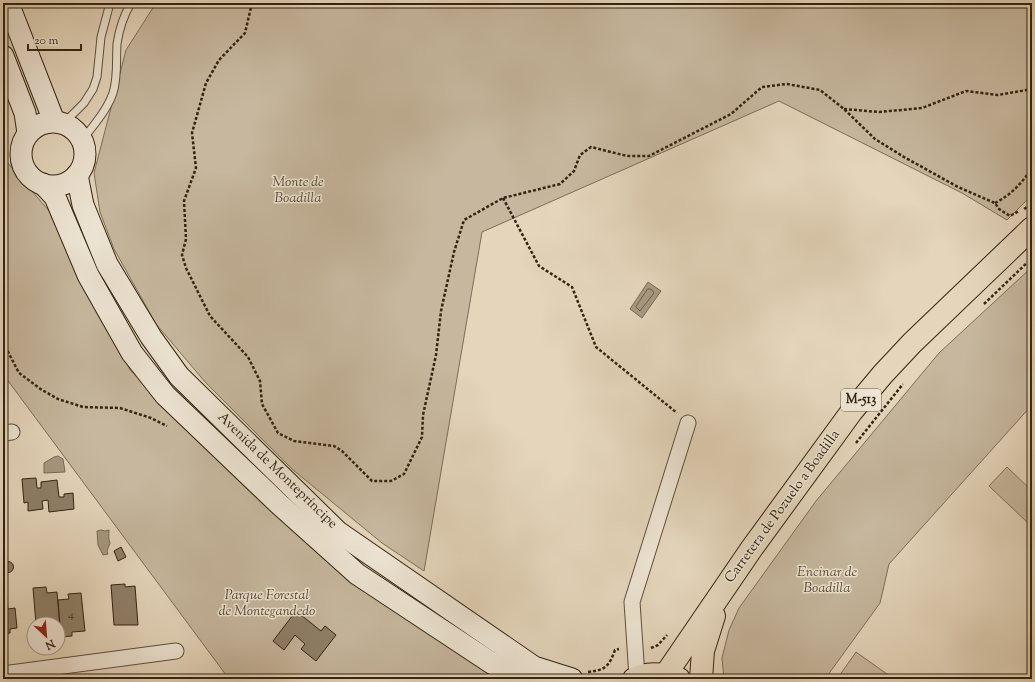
<svg xmlns="http://www.w3.org/2000/svg" width="1035" height="682" viewBox="0 0 1035 682" font-family="'Sorts Mill Goudy',serif">
  <style>
    .green { fill: #c6b79e; stroke: #7c6e57 }
    .water { fill: #a79981; stroke: #786a54 }
    .lines { fill: none; stroke-linecap: round; stroke-linejoin: round }
    .shore { stroke: #6c5e48; stroke-width: 1 }
    .building { fill: #8f8069; stroke: #322410 }
    .lane-casing { stroke: #5e503b; stroke-width: 9 }
    .street-casing { stroke: #5e503b; stroke-width: 17 }
    .secondary-casing { stroke: #322410; stroke-width: 23 }
    .primary-casing { stroke: #322410; stroke-width: 24 }
    .path { stroke: #322410; stroke-width: 2.5; stroke-dasharray: 3 2; stroke-linecap: butt }
    .lane { stroke: #ede4d3; stroke-width: 7 }
    .street { stroke: #ede4d3; stroke-width: 15 }
    .secondary { stroke: #ede4d3; stroke-width: 21 }
    .primary { stroke: #e4d5bb; stroke-width: 22 }
    .labels { text-anchor: middle; dominant-baseline: central; stroke-width: 3; stroke-linejoin: round; paint-order: stroke }
    .number-label { font-size: 12px; fill: #493b26 }
    .shield { fill: #ede4d3; stroke: #6a5e4a; stroke-width: 1 }
    .shield-label { font-size: 13px; font-weight: bold; fill: #322410 }
    .park-label { font-size: 14px; font-style: italic; fill: #574934; stroke: #ede4d3 }
    .street-label { font-size: 14px; fill: #322410; stroke: #ede4d3 }
  </style>
  <rect width="100%" height="100%" fill="#e4d5bb"/>
  <filter id="stains"><feTurbulence type="fractalNoise" baseFrequency=".005" numOctaves="4"/><feColorMatrix values="0 0 0 0 .2 0 0 0 0 .09 0 0 0 0 .02 0 0 0 .5 -.17"/></filter>
  <radialGradient id="worn" r=".72"><stop offset=".6" stop-color="#630" stop-opacity="0"/><stop offset="1" stop-color="#630" stop-opacity=".3"/></radialGradient>
  <g class="green">
    <path d="M156,3H1032V195L1007,220L962,193L779,101L482,232L424,571L382,543L292,469L206,383L156,324L114,249L100,212L94,173L126,50Z"/>
    <path d="M3,155L6,161L50,212L63,243L130,370L347,576L500,679H229L3,374Z"/>
    <path d="M1032,267V405L889,564L880,603L825,679H724L722,658L729,630L739,608L816,501L939,353Z"/>
    <path d="M1007,467L1032,491V519L1028,523L989,486Z"/>
    <path d="M856,652L894,679H837Z"/>
  </g>
  <g class="water">
    <path d="M648,282L661,291L642,318L630,309Z"/>
    <path d="M54,457L58,456L63,459L65,472L44,473V463Z"/>
    <path d="M101,530L105,531L109,530C109,535 108,538 110,543L107,551L108,554L103,555L98,545L97,531Z"/>
  </g>
  <g class="lines">
    <path class="shore" d="M648,289H651L654,293L640,311L636,307Z"/>
  </g>
  <g class="building">
    <path d="M36,478L37,488H41V482L57,480L59,497H64V494L73,493L74,509L49,512L48,500L42,501L43,509L28,511V502L24,503L22,479Z"/>
    <path d="M121,547L126,557L118,561L114,551Z"/>
    <circle cx="8" cy="567" r="5.5"/>
    <path d="M125,584V587L135,586L138,625H114L111,585Z"/>
    <path d="M46,587L47,593L57,592L60,628H58V624H36L33,588Z"/>
    <path d="M3,593H6L8,609L15,608L17,628L10,629V633L3,634Z"/>
    <path d="M81,593L85,631L72,632V636L61,637L58,600L69,599L68,594Z"/>
    <path d="M296,611L321,631L325,626L336,635L316,661L301,649L305,644L295,635L284,650L273,641Z"/>
  </g>
  <g class="lines">
    <g class="lane-casing">
      <g id="lane">
        <path d="M64,123L84,103L93,89L97,77L101,37L110,3"/>
        <path d="M83,139C94,125 107,110 113,93C118,77 116,60 117,44C119,30 124,15 131,3"/>
      </g>
    </g>
    <g class="street-casing">
      <g id="street">
        <path d="M3,433L12,432"/>
        <path d="M3,674L176,651"/>
        <path d="M637,677L632,602L688,423"/>
      </g>
    </g>
    <g class="secondary-casing">
      <g id="secondary">
        <path d="M8,3L54,121"/>
        <path d="M3,56L25,113L28,133"/>
        <circle cx="53" cy="154" r="32"/>
        <path d="M77,175L83,205L107,264L151,337L179,376L338,532L534,667L572,679"/>
        <path d="M43,184L55,197L88,275L132,353L165,395L279,504L357,574L490,662L520,679"/>
      </g>
    </g>
    <g class="primary-casing">
      <g id="primary">
        <path d="M666,674L752,548L852,411L883,374L912,343L1032,228"/>
        <path d="M634,679C648,671 664,674 679,679"/>
        <path d="M701,679L703,651L714,616"/>
      </g>
    </g>
    <g class="path">
      <path d="M252,3L245,33L219,60L206,83L192,133L196,168L184,201L186,239L182,255L186,268L210,316L248,357L260,381L262,404L278,433L294,441L334,446L342,451L372,481H391L404,474L422,437L423,415L436,355L441,311L454,252L464,220L503,198L560,184L574,171L580,155L591,147L627,156H649L731,114L762,87L787,84L820,90L844,109L875,139L904,157L958,187L995,203L999,209L1010,216L1019,211"/>
      <path d="M844,109L879,112L922,108L966,91L998,95L1032,89"/>
      <path d="M503,198L539,266L572,287L596,347L677,413"/>
      <path d="M995,203C1011,195 1022,183 1032,168"/>
      <path d="M1024,209L1032,204"/>
      <path d="M984,304L1032,258"/>
      <path d="M3,342L19,373L42,390L58,399L83,407L120,408L151,418L167,426"/>
      <path d="M856,443L903,384"/>
      <path d="M651,648L658,645L667,635"/>
      <path d="M588,672C606,670 609,666 615,650L619,649"/>
    </g>
    <use href="#lane" class="lane"/>
    <use href="#street" class="street"/>
    <use href="#secondary" class="secondary"/>
    <use href="#primary" class="primary"/>
  </g>
  <g class="labels">
    <g class="number-label">
      <text x="71" y="615">4</text>
    </g>
    <rect class="shield" x="841" y="389" width="40" height="22" rx="3"/>
    <g class="shield-label">
      <text x="861" y="400">M-513</text>
    </g>
    <g class="park-label">
      <text x="298" y="183">Monte de<tspan x="298" dy="16">Boadilla</tspan></text>
      <text x="827" y="573">Encinar de<tspan x="827" dy="16">Boadilla</tspan></text>
      <text x="267" y="596">Parque Forestal<tspan x="267" dy="16">de Montegandedo</tspan></text>
    </g>
    <g class="street-label">
      <text transform="translate(277 471) rotate(44)">Avenida de Montepríncipe</text>
      <text transform="translate(783 507) rotate(-54)">Carretera de Pozuelo a Boadilla</text>
    </g>
  </g>
  <rect width="1035" height="682" fill="none" stroke="#e4d5bb" stroke-width="16"/>
  <rect x="4" y="4" width="1027" height="674" fill="none" stroke="#322410" stroke-width="2"/>
  <rect x="8" y="8" width="1019" height="666" fill="none" stroke="#322410"/>
  <g transform="translate(46 636) rotate(154)"><circle r="19" fill="#ede4d3" stroke="#a29785"/>
  <path d="M0-3L7 15L0 10L-7 15Z" fill="#8f2418"/>
  <text y="-6" font-size="11" font-weight="bold" text-anchor="middle" fill="#322410">N</text>
  </g>
  <path d="M28 44v6h53v-6" fill="none" stroke="#322410" stroke-width="2"/>
  <text x="34" y="44" font-size="12" fill="#322410" stroke="#ede4d3" stroke-width="3" paint-order="stroke">20 m</text>
  <rect width="100%" height="100%" filter="url(#stains)"/>
  <rect width="100%" height="100%" fill="url(#worn)"/>
</svg>
